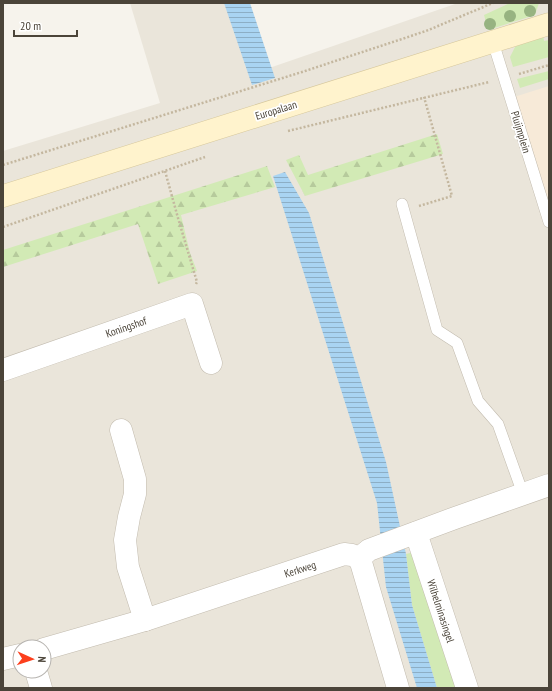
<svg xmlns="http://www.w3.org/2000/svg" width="552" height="691" viewBox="0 0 552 691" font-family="'PT Sans Narrow',sans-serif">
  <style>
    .residential { fill: #eae5da; fill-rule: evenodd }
    .commercial { fill: #f7ead8 }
    .grass { fill: #d2eab5 }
    .forest { fill: url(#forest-firs) }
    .water { fill: url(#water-rules) }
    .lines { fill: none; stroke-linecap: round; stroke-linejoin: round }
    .lane-casing { stroke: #c2bbae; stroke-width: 12 }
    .street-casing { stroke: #c2bbae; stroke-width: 23 }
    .secondary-casing { stroke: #d6c79b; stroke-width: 23 }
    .path { stroke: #c4b79f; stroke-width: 2.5; stroke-dasharray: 2 2; stroke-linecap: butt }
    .lane { stroke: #fff; stroke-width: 11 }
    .street { stroke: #fff; stroke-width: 22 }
    .secondary { stroke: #fff3cd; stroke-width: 22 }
    .tree { fill: #97b381 }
    .labels { text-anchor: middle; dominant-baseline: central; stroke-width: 3.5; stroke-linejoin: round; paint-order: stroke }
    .street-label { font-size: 11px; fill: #4b4439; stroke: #fff }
  </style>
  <defs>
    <pattern id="forest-firs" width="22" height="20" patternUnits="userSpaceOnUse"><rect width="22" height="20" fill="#d2eab5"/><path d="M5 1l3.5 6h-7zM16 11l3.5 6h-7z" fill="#b6ca9c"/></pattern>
    <pattern id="water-rules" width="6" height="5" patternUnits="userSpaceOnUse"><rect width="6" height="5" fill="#a9d4f2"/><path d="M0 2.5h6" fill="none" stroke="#8caec5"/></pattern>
  </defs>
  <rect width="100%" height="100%" fill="#f6f3ec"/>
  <path class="residential" d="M130,3H227L249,75L458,3H549V688H3V151L160,103ZM20,647H44V671H20Z"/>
  <path class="commercial" d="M549,86V207L514,97Z"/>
  <g class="grass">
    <path d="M510,3H539L535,15L488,30L484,15Z"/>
    <path d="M543,35L544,41L549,40V57L513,67L510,57L515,47L520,42Z"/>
    <path d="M549,71V79L520,88L517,79Z"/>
    <path d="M418,551L462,688H437L412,605L406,554Z"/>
  </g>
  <g class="forest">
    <path d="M437,134L443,154L305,196L286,160L299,155L308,175Z"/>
    <path d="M267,166L275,187L181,215L190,253L197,271L158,284L138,224L3,267V250Z"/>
  </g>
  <g class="water">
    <path d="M224,3H250L275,78L252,85Z"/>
    <path d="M285,172L309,213L386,462L406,554L412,605L437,688H417L386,587L377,503L273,176Z"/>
  </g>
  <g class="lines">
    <g class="lane-casing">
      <g id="lane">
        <path d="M493,42L549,222"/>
        <path d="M402,204L437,330L457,343L478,401L498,424L523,494"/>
      </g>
    </g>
    <g class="street-casing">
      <g id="street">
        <path d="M3,370L192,304L211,363"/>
        <path d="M121,430L135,479V494L129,517L125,540L128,567L145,620"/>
        <path d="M416,533L467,688"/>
        <path d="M360,559L363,555L369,550L455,518L549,485"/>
        <path d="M360,559L398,688"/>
        <path d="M44,649L145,620L344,554L352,555L360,559"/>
        <path d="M3,659L20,655"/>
        <path d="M36,671L41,688"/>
      </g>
    </g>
    <g class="secondary-casing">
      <path id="secondary" d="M3,196L549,24"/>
    </g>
    <g class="path">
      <path d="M519,74L549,65"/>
      <path d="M288,131L489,82"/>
      <path d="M3,165L302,72L426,31L493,3"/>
      <path d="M165,171L178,218L197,282L196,284"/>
      <path d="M419,206L452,196L424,97"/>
      <path d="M3,227L205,157"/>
    </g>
    <use href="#lane" class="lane"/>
    <use href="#street" class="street"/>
    <use href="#secondary" class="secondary"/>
  </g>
  <g class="tree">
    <circle cx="530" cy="11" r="6"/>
    <circle cx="510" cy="16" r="6"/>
    <circle cx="490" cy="24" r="6"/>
  </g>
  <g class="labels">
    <g class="street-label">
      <text transform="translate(276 110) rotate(-17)">Europalaan</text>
      <text transform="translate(521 132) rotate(73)">Pluijmplein</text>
      <text transform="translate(126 327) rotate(-19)">Koningshof</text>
      <text transform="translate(300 569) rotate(-18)">Kerkweg</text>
      <text transform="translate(441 611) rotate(72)">Wilhelminasingel</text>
    </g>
  </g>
  <rect width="552" height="691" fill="none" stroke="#4b4439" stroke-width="8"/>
  <g transform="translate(32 659) rotate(93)"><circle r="19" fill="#ffffff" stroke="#b7b4b0"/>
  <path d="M0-3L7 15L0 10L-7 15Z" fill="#fc3f1d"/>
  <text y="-6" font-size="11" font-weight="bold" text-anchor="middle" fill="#4b4439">N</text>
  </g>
  <path d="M14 30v6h63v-6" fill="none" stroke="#4b4439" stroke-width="2"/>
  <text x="20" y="30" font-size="12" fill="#4b4439" stroke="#ffffff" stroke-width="3" paint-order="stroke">20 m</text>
</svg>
